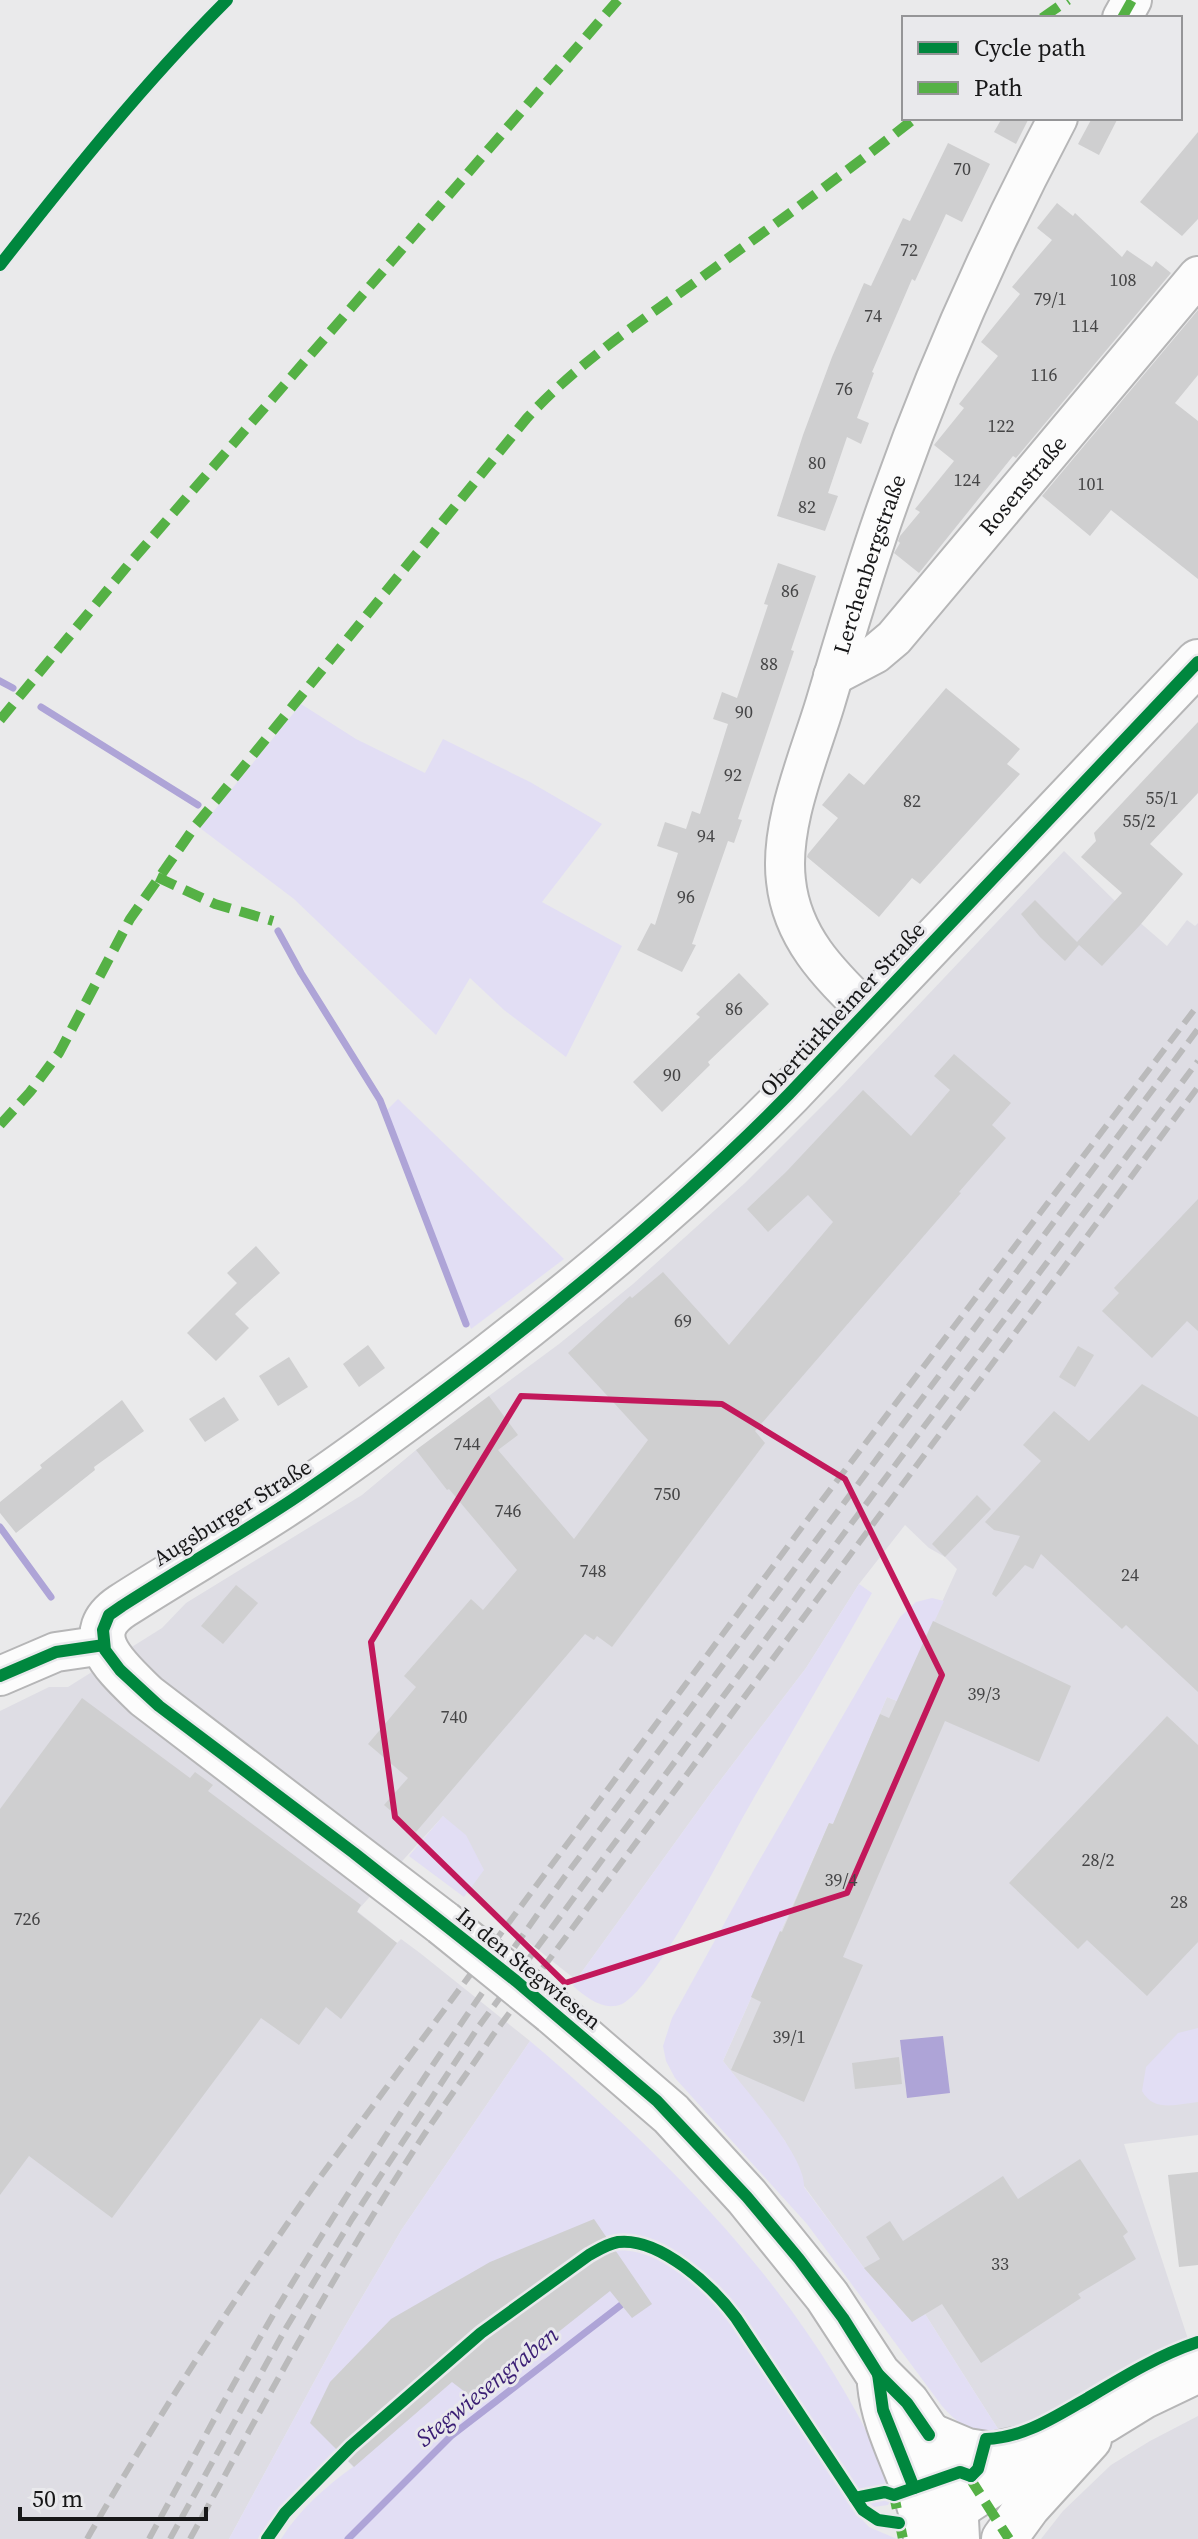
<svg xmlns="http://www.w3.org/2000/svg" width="1198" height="2539" viewBox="0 0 1198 2539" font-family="'Source Serif 4',serif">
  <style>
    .built { fill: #dedde4 }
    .green { fill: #e2def4 }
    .water { fill: #aea4d7 }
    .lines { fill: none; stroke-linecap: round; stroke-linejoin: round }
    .stream { stroke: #aea4d7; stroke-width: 7 }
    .building { fill: #cfcfd0 }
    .minor-casing { stroke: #b6b6b7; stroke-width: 42 }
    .major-casing { stroke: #b6b6b7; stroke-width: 48 }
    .minor { stroke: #fcfcfc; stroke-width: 38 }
    .major { stroke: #fcfcfc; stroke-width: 44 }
    .rail { stroke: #bababb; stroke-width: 6; stroke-dasharray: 16 8; stroke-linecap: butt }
    .major-bridge-casing { stroke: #b6b6b7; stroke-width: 48; stroke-linecap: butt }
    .major-bridge { stroke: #fcfcfc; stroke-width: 44 }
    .quiet { stroke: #55b145; stroke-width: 10; stroke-dasharray: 20 10; stroke-linecap: butt }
    .cycleway-casing { stroke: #e9e9ec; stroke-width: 17 }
    .cycleway { stroke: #00873e; stroke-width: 12 }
    .marked { fill: none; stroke: #c2185b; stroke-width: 6; stroke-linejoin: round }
    .labels { text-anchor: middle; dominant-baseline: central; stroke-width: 6; stroke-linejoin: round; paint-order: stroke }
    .number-label { font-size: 18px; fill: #454546 }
    .street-label { font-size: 22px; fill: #171718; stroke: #e9e9ec }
    .water-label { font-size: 24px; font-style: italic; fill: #3a1e74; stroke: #e9e9ec }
  </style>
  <rect width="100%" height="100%" fill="#eaeaeb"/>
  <g class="built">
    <path d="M1064,851L1115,901L1167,946L1187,920L1195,926L1198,923V2135L1124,2144L1188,2339L1155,2352L1042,2418L1020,2427L1000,2432L925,2314L912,2322L864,2268L804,2186L785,2141L723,2061L829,1823L832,1824L887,1697L897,1701L957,1569L945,1557L929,1548L905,1525L859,1584L806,1668L713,1790L576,1980L467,1893L483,1870L443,1816L357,1911L397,1943L401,1939L420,1953L530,2041L402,2229L334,2345L229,2539H0V1711L49,1687H68L162,1628L186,1603L362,1495L416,1450L559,1344L633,1284L745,1183L839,1089Z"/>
    <path d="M1198,2416V2539H1041L1063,2511L1111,2465L1150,2441Z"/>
  </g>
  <g class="green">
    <path d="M301,704L356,739L425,773L443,739L530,782L602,824L542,902L622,946L566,1057L504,1010L470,978L436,1035L294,899L200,828Z"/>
    <path d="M398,1099L564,1259L471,1329L387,1110Z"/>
    <path d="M859,1584L872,1593C831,1666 788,1738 747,1810C725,1848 655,1988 622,2004C604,2012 586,1997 573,1986L576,1980L713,1790L806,1668Z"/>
    <path d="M932,1598L944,1601L897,1701L887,1697L833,1824L829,1823L723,2061C743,2087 806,2156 804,2187L864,2268L912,2322L925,2314L1000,2432C975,2434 958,2425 942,2406L807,2224L675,2078L666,2061L663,2046L672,2018L756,1866L900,1617L916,1602Z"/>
    <path d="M443,1816L466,1835L484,1870L464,1897L409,1856Z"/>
    <path d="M1198,2028V2102C1178,2104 1154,2113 1142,2091L1146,2067L1178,2033Z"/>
    <path d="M530,2041C644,2138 755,2245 834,2374C860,2417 880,2451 890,2501L888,2505L874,2507L861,2495C834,2452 805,2409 777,2367C761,2343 747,2317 728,2296C702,2267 647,2224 606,2236L615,2250C660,2248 701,2287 728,2319L855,2512L869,2527L897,2539H281C300,2509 325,2487 353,2467L336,2449L283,2504L258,2539H229L334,2345L402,2229Z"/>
  </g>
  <path class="water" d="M943,2036L950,2093L907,2098L900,2040Z"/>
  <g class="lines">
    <g class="stream">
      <path d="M0,681L13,688"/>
      <path d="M41,707L198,805"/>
      <path d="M278,931L301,973L380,1100L466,1324"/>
      <path d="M0,1527L51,1597"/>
      <path d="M348,2539L451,2436L621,2305"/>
    </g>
  </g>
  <g class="building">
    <path d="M1002,118H1029L1016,144L994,132Z"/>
    <path d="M1092,118H1118L1099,155L1078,144Z"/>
    <path d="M1198,132V219L1182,236L1140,202Z"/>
    <path d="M948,143L990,164L962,222L946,214L915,281L912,279L872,372L874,373L857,418L869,423L861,444L847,437L828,493L838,496L825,531L777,516L803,435L832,357L864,283L871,286L903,218L910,221Z"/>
    <path d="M1057,203L1073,216L1075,213L1122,257L1127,250L1152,267L1156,261L1171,273L1016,458L1013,456L919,573L894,553L900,543L898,541L900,536L920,512L915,509L954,461L934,445L964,408L959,404L998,356L981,342L1020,294L1012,287L1052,240L1037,228Z"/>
    <path d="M1198,310V375L1175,403L1198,421V579L1111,510L1090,536L1042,496Z"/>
    <path d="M778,563L816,576L791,650L794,651L738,819L742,820L734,843L728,841L692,944L696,945L682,972L637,950L651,923L655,925L678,853L657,846L665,822L686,829L692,811L700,814L728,724L713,719L722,692L737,698L768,605L764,604Z"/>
    <path d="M946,688L1020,749L1007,764L1020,774L920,884L912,878L879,917L807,857L808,854L838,818L822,805L849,773L864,785Z"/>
    <path d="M1198,722V793L1150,844L1183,874L1141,924L1102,966L1079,945L1065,961L1040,937L1021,914L1035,900L1077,942L1122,893L1081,857L1096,841L1094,833Z"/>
    <path d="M739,973L769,1004L708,1062L710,1065L662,1112L633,1082L700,1017L696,1014Z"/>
    <path d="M954,1054L1011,1103L992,1125L1006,1138L959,1192L961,1193L755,1431L765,1443L612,1647L597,1636L594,1640L585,1634L416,1832L384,1805L408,1778L368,1744L416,1687L404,1676L471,1599L483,1610L517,1570L449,1489L447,1490L416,1450L489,1396L518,1435L498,1450L574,1539L648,1440L568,1353L630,1296L632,1298L663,1272L729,1345L833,1222L808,1195L768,1232L747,1209L786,1172L863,1090L911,1136L950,1090L934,1076Z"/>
    <path d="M1198,1199V1331L1187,1321L1152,1358L1102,1311L1119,1293L1114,1288Z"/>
    <path d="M256,1246L280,1273L235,1314L249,1328L216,1361L187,1333L237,1283L227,1273Z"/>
    <path d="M368,1345L385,1368L359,1387L343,1364Z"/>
    <path d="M1078,1346L1094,1355L1075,1387L1059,1377Z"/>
    <path d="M289,1357L308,1387L278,1406L259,1376Z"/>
    <path d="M1142,1384L1198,1417V1692L1126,1625L1122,1629L1041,1554L1033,1569L1025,1565L996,1597L992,1594L1020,1536L994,1530L985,1522L1041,1461L1023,1445L1054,1411L1089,1441Z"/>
    <path d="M224,1397L239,1420L205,1442L189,1419Z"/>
    <path d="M122,1400L144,1431L94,1467L95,1470L16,1533L0,1513V1502L42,1468L40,1465Z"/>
    <path d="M977,1495L991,1509L945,1557L932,1544Z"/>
    <path d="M236,1585L258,1603L223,1644L201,1626Z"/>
    <path d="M933,1621L1071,1686L1039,1762L945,1721L843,1957L863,1965L804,2102L731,2070L761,2002L751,1997L780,1931L782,1932L829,1823L833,1824L880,1714L889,1718Z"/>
    <path d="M82,1698L190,1778L195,1772L213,1785L208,1791L361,1905L357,1912L397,1943L341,2019L326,2007L299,2045L261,2018L112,2218L29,2156L0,2195V1809Z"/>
    <path d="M1167,1716L1198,1745V1942L1147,1996L1087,1940L1078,1949L1009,1883Z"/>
    <path d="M899,2057L902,2084L855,2089L852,2063Z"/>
    <path d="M1080,2159L1128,2232L1123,2236L1136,2259L1078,2294L1081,2298L981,2363L942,2304L912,2322L864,2268L880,2259L866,2237L890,2221L903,2241L1003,2176L1018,2199Z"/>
    <path d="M1198,2172V2265L1179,2267L1168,2175Z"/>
    <path d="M594,2219L652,2304L632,2318L610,2291L474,2399L452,2382L354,2467L310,2423L330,2382L391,2319L490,2262Z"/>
  </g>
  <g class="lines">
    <g class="minor-casing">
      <g id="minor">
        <path d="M1122,18L1132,0"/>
        <path id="s1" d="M833,676L875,654L894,638L1198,276"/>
        <path id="s2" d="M867,1011C828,973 792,937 786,881C779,825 809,757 825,704C846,634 866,564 891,496C937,366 994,239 1058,118"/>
        <path d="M0,1676L56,1652L104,1645"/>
      </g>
    </g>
    <g class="major-casing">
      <g id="major">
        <path d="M443,1923L146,1696C120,1670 77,1636 122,1606C178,1570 236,1537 292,1500C359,1455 424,1406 488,1357C594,1275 695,1190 789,1094L1198,662"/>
        <path d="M553,2012L671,2114L747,2197L827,2296L878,2374L907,2403L929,2435L950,2488L956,2520L957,2539"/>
        <path d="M880,2384C885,2438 921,2484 926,2539"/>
        <path d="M929,2435L967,2451L992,2455L1042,2444"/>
        <path d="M939,2531L959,2506L1022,2465L1045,2444L1063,2433L1103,2421L1142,2397L1198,2370"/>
        <path d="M1004,2539L1028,2506L1089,2439"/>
      </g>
    </g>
    <use href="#minor" class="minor"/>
    <use href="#major" class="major"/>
    <g class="rail">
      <path d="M87,2539C157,2417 234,2299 315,2184L817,1507L1198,1005"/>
      <path d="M149,2539C191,2462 232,2385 276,2310C365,2162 462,2019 563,1879L1198,1029"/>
      <path d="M170,2539L286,2328L352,2219L479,2026L845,1532L1198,1061"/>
      <path d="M190,2539C262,2408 332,2276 414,2150C439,2111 467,2074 493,2035L1198,1087"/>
    </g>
    <g class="major-bridge-casing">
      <path id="major-bridge" d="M443,1923L553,2012"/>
    </g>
    <use href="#major-bridge" class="major-bridge"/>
    <g class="quiet">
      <path d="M1042,18L1068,0"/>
      <path d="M1122,18L1132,0"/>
      <path d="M0,720L129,564L618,0"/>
      <path d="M157,877L215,904L273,921"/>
      <path d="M0,1125L30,1092L59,1053L130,919L196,825L527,418C576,365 635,325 694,283C768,229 843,175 915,118"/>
      <path d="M971,2476L973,2483L1009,2539"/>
      <path d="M900,2493L894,2495L903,2539"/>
    </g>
    <g class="cycleway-casing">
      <g id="cycleway">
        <path d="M0,265C72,173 144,83 227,0"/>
        <path d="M0,1676L56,1652L104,1645"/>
        <path d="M878,2374L883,2410L914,2488"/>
        <path d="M929,2435L907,2403L878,2374L843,2318L799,2259L747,2197L657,2101L516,1981L354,1853L159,1706L120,1670L105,1650L103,1630L109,1615L122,1606C178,1570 236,1537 292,1500C359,1455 424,1406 488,1357C594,1275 695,1190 789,1094L1198,662"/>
        <path d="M971,2476L978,2469L986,2439C1024,2438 1056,2416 1088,2398C1123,2377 1159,2355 1198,2342"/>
        <path d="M855,2498L885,2492L894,2495L960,2472L971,2476"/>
        <path d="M267,2539L285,2513L351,2446L481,2333L589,2255C598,2250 607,2244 618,2242C660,2237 713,2287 736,2318L863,2510L878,2520L899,2523"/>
      </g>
    </g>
    <use href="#cycleway" class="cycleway"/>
  </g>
  <path class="marked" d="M521,1396L722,1404L845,1479L942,1675L847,1893L565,1983L395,1817L371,1642Z"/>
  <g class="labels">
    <g class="number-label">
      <text x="962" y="168">70</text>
      <text x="909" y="249">72</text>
      <text x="1123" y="279">108</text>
      <text x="1050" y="298">79/1</text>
      <text x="873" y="315">74</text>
      <text x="1085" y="325">114</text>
      <text x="1044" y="374">116</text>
      <text x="844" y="388">76</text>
      <text x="1001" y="425">122</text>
      <text x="817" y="462">80</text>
      <text x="967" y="479">124</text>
      <text x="1091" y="483">101</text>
      <text x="807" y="506">82</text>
      <text x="790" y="590">86</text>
      <text x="769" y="663">88</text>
      <text x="744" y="711">90</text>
      <text x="733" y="774">92</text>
      <text x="1162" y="797">55/1</text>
      <text x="912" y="800">82</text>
      <text x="1139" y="820">55/2</text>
      <text x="706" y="835">94</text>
      <text x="686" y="896">96</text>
      <text x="734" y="1008">86</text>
      <text x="672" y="1074">90</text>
      <text x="683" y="1320">69</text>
      <text x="467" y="1443">744</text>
      <text x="667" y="1493">750</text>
      <text x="508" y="1510">746</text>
      <text x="593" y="1570">748</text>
      <text x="1130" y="1574">24</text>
      <text x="984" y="1693">39/3</text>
      <text x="454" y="1716">740</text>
      <text x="1098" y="1859">28/2</text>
      <text x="841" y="1879">39/4</text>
      <text x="1179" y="1901">28</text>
      <text x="27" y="1918">726</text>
      <text x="789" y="2036">39/1</text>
      <text x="1000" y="2263">33</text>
    </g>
    <g class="street-label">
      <text stroke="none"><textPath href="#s1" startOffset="272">Rosenstraße</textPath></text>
      <text stroke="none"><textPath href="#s2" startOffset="486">Lerchenbergstraße</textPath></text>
      <text transform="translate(842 1009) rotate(-47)">Obertürkheimer Straße</text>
      <text transform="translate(232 1512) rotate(-32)">Augsburger Straße</text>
      <text transform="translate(529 1968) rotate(39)">In den Stegwiesen</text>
    </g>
    <g class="water-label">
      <text transform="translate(487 2386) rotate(-39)">Stegwiesengraben</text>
    </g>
  </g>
  <rect x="902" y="16" width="280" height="104" fill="#e9e9ec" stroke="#959597" stroke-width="2"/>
  <rect x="918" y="42" width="40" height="12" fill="#00873e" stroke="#959597" stroke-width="2"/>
  <text x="974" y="56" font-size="24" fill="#171718">Cycle path</text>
  <rect x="918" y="82" width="40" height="12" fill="#55b145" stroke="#959597" stroke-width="2"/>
  <text x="974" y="96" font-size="24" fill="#171718">Path</text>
  <path d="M20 2507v12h186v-12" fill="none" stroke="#171718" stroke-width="4"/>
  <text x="32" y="2507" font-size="24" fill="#171718" stroke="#e9e9ec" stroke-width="6" paint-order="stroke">50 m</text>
</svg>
